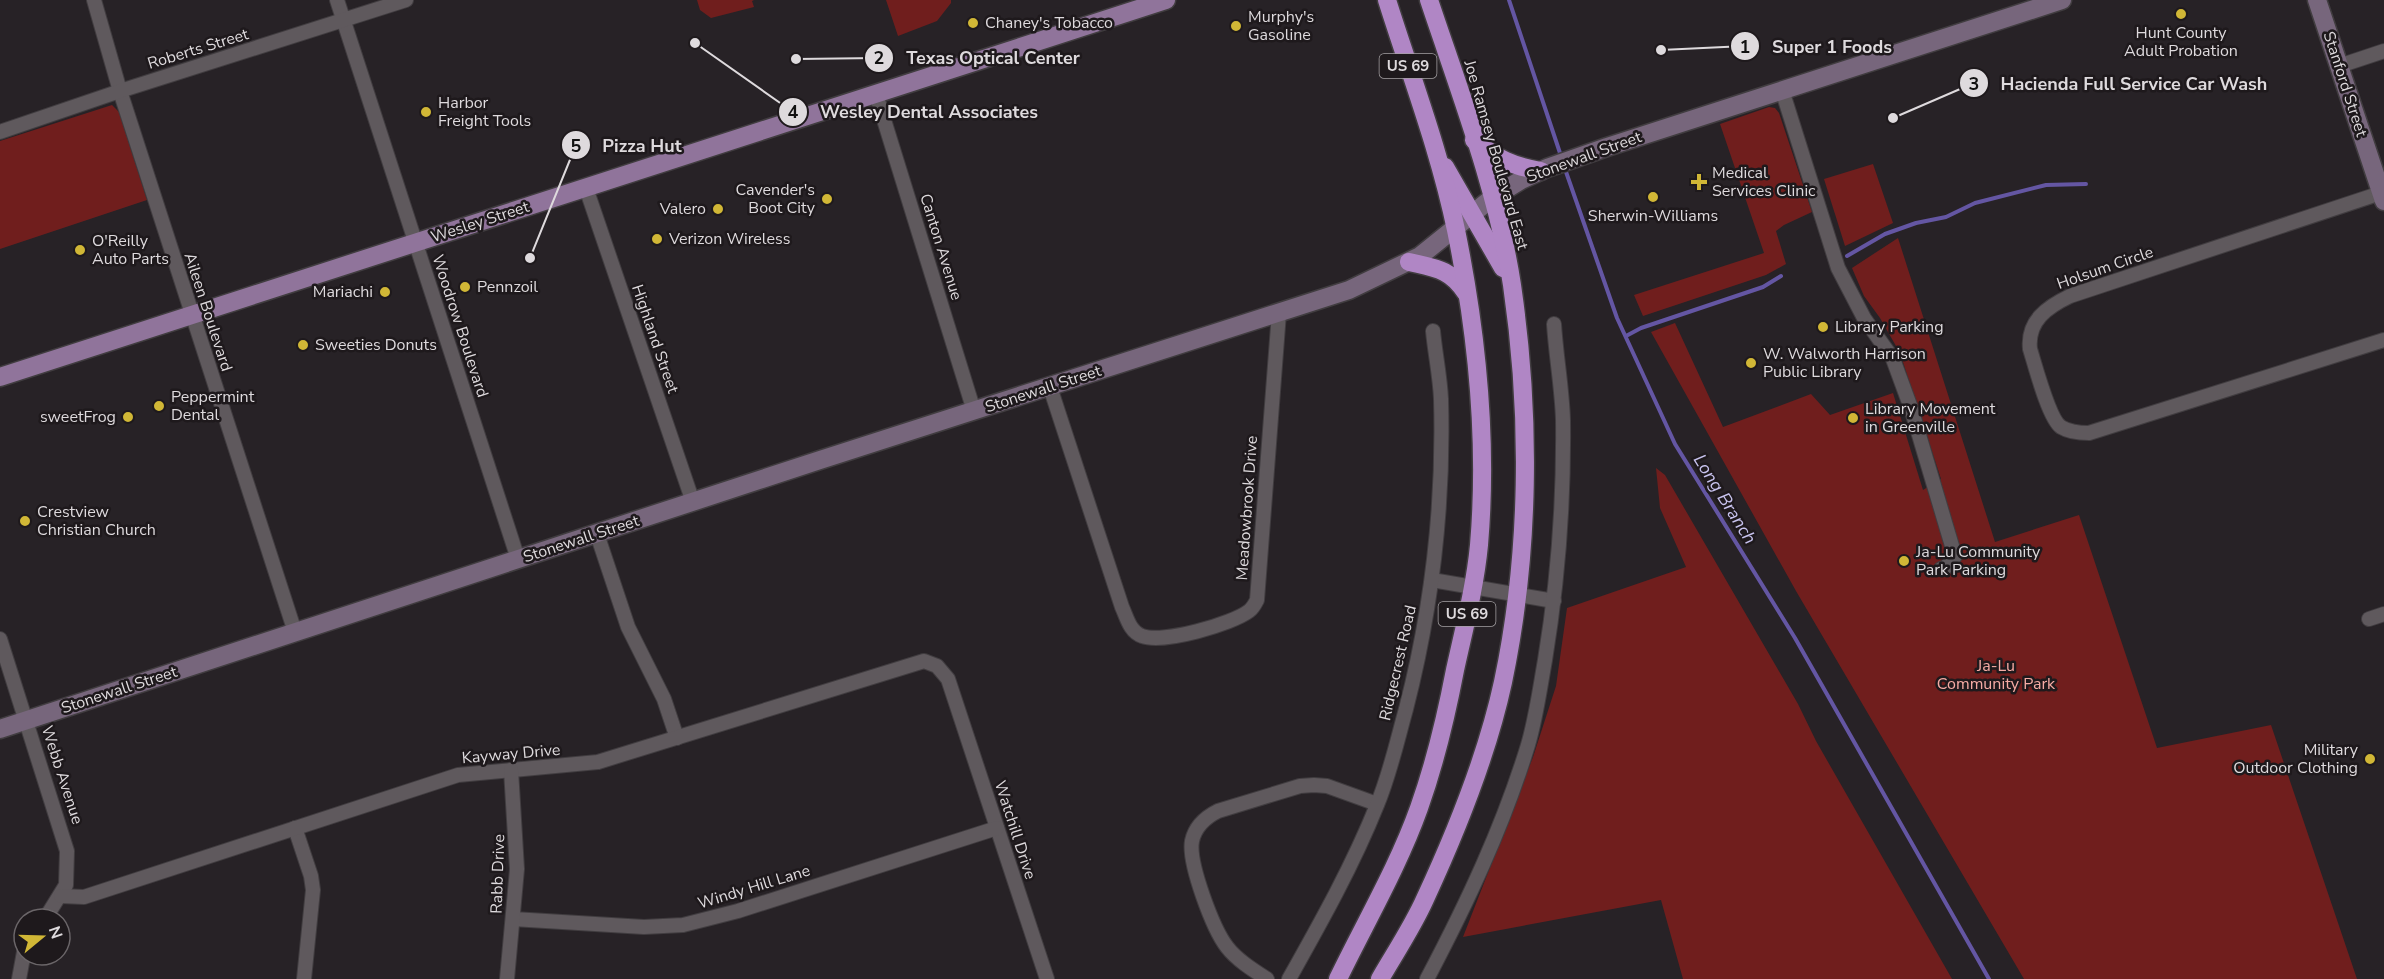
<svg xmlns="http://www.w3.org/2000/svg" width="2384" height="979" viewBox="0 0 2384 979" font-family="'Nunito Sans',sans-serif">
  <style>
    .green { fill: #701e1d }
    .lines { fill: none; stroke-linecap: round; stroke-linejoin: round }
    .stream { stroke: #6456a3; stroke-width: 4 }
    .street-casing { stroke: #413d40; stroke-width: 16 }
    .secondary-casing { stroke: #413d40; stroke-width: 21 }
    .primary-casing { stroke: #413d40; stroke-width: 21 }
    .highway-casing { stroke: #413d40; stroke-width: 21 }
    .street { stroke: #5f595d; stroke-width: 14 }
    .secondary { stroke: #77667c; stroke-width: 18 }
    .primary { stroke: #90749b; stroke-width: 18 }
    .highway { stroke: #b086c5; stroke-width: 18 }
    .poi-dot { fill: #d1b736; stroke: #1e191c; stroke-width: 2 }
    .labels { text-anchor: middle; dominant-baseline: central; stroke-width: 5; stroke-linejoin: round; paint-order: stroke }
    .shield { fill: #1e191c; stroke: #a4a0a3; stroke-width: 1.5 }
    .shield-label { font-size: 15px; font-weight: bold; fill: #dedadd }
    .poi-label { font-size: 16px; fill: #dedadd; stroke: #1e191c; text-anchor: start }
    .street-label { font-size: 16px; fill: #dedadd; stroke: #1e191c }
    .park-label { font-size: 16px; fill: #f6aba4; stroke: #1e191c }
    .water-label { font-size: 18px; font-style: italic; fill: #c7c2ed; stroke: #1e191c }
    .leader { fill: none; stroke: #dedadd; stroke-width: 2 }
    .callout-dot { fill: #dedadd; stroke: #1e191c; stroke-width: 2 }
    .mark-label { font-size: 18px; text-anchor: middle; font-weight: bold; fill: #111 }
    .callout-label { font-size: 18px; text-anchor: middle; font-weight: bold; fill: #dedadd; stroke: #1e191c; stroke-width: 5; stroke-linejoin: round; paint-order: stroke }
  </style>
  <rect width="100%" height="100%" fill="#272226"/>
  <g class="green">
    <path d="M697,0H754L752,1L754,7L711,18L700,10Z"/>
    <path d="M886,0H951V3L937,21L898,36Z"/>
    <path d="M112,105L119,112L147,200L0,249V141Z"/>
    <path d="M1769,107L1775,108L1779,113L1812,212L1784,225L1776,231L1786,264L1766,275L1643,316L1634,295L1764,253L1720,124Z"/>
    <path d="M1873,164L1893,223L1845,246L1824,179Z"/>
    <path d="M1898,238L1995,542L2079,515L2157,748L2271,725L2357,979H2024L1796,591L1651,332L1675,323L1723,427L1811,394L1830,415L1893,393L1923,490L1941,479L1900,353L1880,318L1864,296L1852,268Z"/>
    <path d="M1656,468L1665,475L1798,704L1816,741L1952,979H1683L1661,900L1463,937L1533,757L1556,686L1567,608L1686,567L1660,508Z"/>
  </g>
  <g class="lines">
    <g class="stream">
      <path d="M1509,0L1562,159"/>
      <path d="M1565,169L1617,318L1675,444L1795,638L1989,979"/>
      <path d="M1847,256L1885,234L1916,223L1946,217L1975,203L2046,185L2086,184"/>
      <path d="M1626,336L1641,328L1763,287L1781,276"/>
    </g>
    <g class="street-casing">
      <g id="street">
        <path d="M94,0L120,91L295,632"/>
        <path d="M337,0L518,559"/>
        <path d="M2339,66L2384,51"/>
        <path d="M1782,90L1838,268L1864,318L1893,359L1911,408L1955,556L1946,567L1941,569"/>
        <path d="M876,94L974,411"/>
        <path d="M0,132L120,91L406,0"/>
        <path d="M586,188L693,502"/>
        <path d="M2384,192L2070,296C2047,307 2027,321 2030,349C2035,365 2049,419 2061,427C2069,432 2080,433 2089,433L2384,340"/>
        <path d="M1050,387L1122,607C1127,618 1130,632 1142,636C1163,644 1232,624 1249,611C1253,608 1255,604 1257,600L1279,313"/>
        <path d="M597,534L628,627L664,699L677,738"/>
        <path d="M1432,580L1554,601"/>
        <path d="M2369,619L2384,614"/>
        <path d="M0,639L67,851L66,885L45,919"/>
        <path d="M295,828L311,876L313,890L304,979"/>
        <path d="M61,896L84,897L458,775L598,762L924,661L937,666L948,679L1047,979"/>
        <path d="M513,919L644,927L683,925L738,911L997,828"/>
        <path d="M19,979L24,952"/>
        <path d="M507,979L517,869L511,770"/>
        <path d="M1267,979C1253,970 1237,960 1227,947C1213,929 1188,863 1192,841C1195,827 1206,817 1218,811L1300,786L1314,785L1327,786L1377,804"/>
        <path d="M1289,979C1321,922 1353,865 1377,805C1390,774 1397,741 1406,709C1432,608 1444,503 1441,399C1440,376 1435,353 1433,331"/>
        <path d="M1427,979C1467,903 1503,827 1528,745C1536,718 1540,688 1545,660C1558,581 1564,500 1563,420C1562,388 1556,356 1554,324"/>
      </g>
    </g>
    <g class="secondary-casing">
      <g id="secondary">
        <path d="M2317,0L2384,201"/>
        <path d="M0,729L820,460L1349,290L1420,256L1492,198L1521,180L1547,168L1607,147L2062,0"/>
      </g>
    </g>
    <g class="primary-casing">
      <path id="primary" d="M0,377L1166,0"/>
    </g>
    <g class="highway-casing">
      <g id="highway">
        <path d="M1474,140C1497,159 1512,166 1541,171"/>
        <path d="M1445,167L1503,268"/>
        <path d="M1409,262C1435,268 1451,269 1466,293"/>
        <path d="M1338,979C1365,923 1398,867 1419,808C1435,763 1446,717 1455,670C1464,629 1475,587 1479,545C1488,439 1477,333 1456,230C1440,152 1411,76 1387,0"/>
        <path d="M1380,979C1395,953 1413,926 1425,899C1457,830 1487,756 1503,682C1530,554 1531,415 1512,285C1498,192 1459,90 1429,0"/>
      </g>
    </g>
    <use href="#street" class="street"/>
    <use href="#secondary" class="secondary"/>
    <use href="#primary" class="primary"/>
    <use href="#highway" class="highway"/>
  </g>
  <g class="poi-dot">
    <circle cx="2181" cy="14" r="6"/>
    <circle cx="973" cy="23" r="6"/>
    <circle cx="1236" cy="26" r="6"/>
    <circle cx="426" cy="112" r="6"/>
    <path d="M1696 173h6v6h6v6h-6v6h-6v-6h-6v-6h6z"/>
    <circle cx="1653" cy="197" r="6"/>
    <circle cx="827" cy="199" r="6"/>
    <circle cx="718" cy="209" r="6"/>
    <circle cx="657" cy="239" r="6"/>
    <circle cx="80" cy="250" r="6"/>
    <circle cx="465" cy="287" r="6"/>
    <circle cx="385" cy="292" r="6"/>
    <circle cx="1823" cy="327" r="6"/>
    <circle cx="303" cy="345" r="6"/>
    <circle cx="1751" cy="363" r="6"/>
    <circle cx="159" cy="406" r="6"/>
    <circle cx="128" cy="417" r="6"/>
    <circle cx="1853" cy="418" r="6"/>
    <circle cx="25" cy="521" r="6"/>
    <circle cx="1904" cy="561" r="6"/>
    <circle cx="2370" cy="759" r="6"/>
  </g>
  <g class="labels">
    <g class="shield">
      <rect x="1379.5" y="54" width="57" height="24" rx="4.5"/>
      <rect x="1438.5" y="602" width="57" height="24" rx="4.5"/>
    </g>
    <g class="shield-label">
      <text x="1408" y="66">US 69</text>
      <text x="1467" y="614">US 69</text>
    </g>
    <g class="poi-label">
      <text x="1248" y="17">Murphy's<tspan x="1248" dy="18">Gasoline</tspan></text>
      <text x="985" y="23">Chaney's Tobacco</text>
      <text x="2181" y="33" text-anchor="middle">Hunt County<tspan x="2181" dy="18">Adult Probation</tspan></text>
      <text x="438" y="103">Harbor<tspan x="438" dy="18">Freight Tools</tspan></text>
      <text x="1712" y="173">Medical<tspan x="1712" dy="18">Services Clinic</tspan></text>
      <text x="815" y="190" text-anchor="end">Cavender's<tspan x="815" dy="18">Boot City</tspan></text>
      <text x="706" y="209" text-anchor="end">Valero</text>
      <text x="1653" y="216" text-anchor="middle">Sherwin-Williams</text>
      <text x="669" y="239">Verizon Wireless</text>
      <text x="92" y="241">O'Reilly<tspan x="92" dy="18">Auto Parts</tspan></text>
      <text x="477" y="287">Pennzoil</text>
      <text x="373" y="292" text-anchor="end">Mariachi</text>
      <text x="1835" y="327">Library Parking</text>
      <text x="315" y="345">Sweeties Donuts</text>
      <text x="1763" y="354">W. Walworth Harrison<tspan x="1763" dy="18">Public Library</tspan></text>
      <text x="171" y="397">Peppermint<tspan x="171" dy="18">Dental</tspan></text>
      <text x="1865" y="409">Library Movement<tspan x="1865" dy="18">in Greenville</tspan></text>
      <text x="116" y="417" text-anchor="end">sweetFrog</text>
      <text x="37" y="512">Crestview<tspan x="37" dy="18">Christian Church</tspan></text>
      <text x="1916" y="552">Ja-Lu Community<tspan x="1916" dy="18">Park Parking</tspan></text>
      <text x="2358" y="750" text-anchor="end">Military<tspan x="2358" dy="18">Outdoor Clothing</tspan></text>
    </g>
    <g class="street-label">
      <text transform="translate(198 49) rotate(-17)">Roberts Street</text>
      <text transform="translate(2345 84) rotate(72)">Stanford Street</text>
      <text transform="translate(1496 155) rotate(74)">Joe Ramsey Boulevard East</text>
      <text transform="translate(1584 157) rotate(-20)">Stonewall Street</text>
      <text transform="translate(480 222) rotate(-18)">Wesley Street</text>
      <text transform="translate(941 247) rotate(73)">Canton Avenue</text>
      <text transform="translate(2105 268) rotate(-19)">Holsum Circle</text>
      <text transform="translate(208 312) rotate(72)">Aileen Boulevard</text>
      <text transform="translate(460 326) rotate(72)">Woodrow Boulevard</text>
      <text transform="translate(655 339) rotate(71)">Highland Street</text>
      <text transform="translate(1043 389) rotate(-18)">Stonewall Street</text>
      <text transform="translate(1247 508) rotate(-86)">Meadowbrook Drive</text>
      <text transform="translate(581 539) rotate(-18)">Stonewall Street</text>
      <text transform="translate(1398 663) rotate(-77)">Ridgecrest Road</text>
      <text transform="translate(119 690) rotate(-18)">Stonewall Street</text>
      <text transform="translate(511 754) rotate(-5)">Kayway Drive</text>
      <text transform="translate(62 775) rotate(72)">Webb Avenue</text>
      <text transform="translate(1015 830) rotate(72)">Watchill Drive</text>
      <text transform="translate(498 874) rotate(-88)">Rabb Drive</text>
      <text transform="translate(754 887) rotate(-17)">Windy Hill Lane</text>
    </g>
    <g class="park-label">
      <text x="1996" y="666">Ja-Lu<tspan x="1996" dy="18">Community Park</tspan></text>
    </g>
    <g class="water-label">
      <text transform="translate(1725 499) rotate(58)">Long Branch</text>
    </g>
  </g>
  <path class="leader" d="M1661 50L1745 46M796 59L879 58M1893 118L1974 83M695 43L793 112M530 258L576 145"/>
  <g class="callout-dot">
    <circle cx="1661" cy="50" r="6"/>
    <circle cx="796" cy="59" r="6"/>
    <circle cx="1893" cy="118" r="6"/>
    <circle cx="695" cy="43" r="6"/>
    <circle cx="530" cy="258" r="6"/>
    <circle cx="1745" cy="46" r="15"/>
    <circle cx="879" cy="58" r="15"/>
    <circle cx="1974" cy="83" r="15"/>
    <circle cx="793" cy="112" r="15"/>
    <circle cx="576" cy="145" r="15"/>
  </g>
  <g class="mark-label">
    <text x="1745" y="53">1</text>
    <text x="879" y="64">2</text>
    <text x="1974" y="90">3</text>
    <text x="793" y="118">4</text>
    <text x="576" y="152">5</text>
  </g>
  <g class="callout-label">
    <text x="1832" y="53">Super 1 Foods</text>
    <text x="993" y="64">Texas Optical Center</text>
    <text x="2134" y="90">Hacienda Full Service Car Wash</text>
    <text x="929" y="118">Wesley Dental Associates</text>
    <text x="642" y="152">Pizza Hut</text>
  </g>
  <g transform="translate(42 937) rotate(71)"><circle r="28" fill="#1e191c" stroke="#6b6669" stroke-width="1.5"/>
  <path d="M0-4.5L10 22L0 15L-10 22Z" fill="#d1b736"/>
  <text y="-9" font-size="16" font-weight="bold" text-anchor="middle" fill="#dedadd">N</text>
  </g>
</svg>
